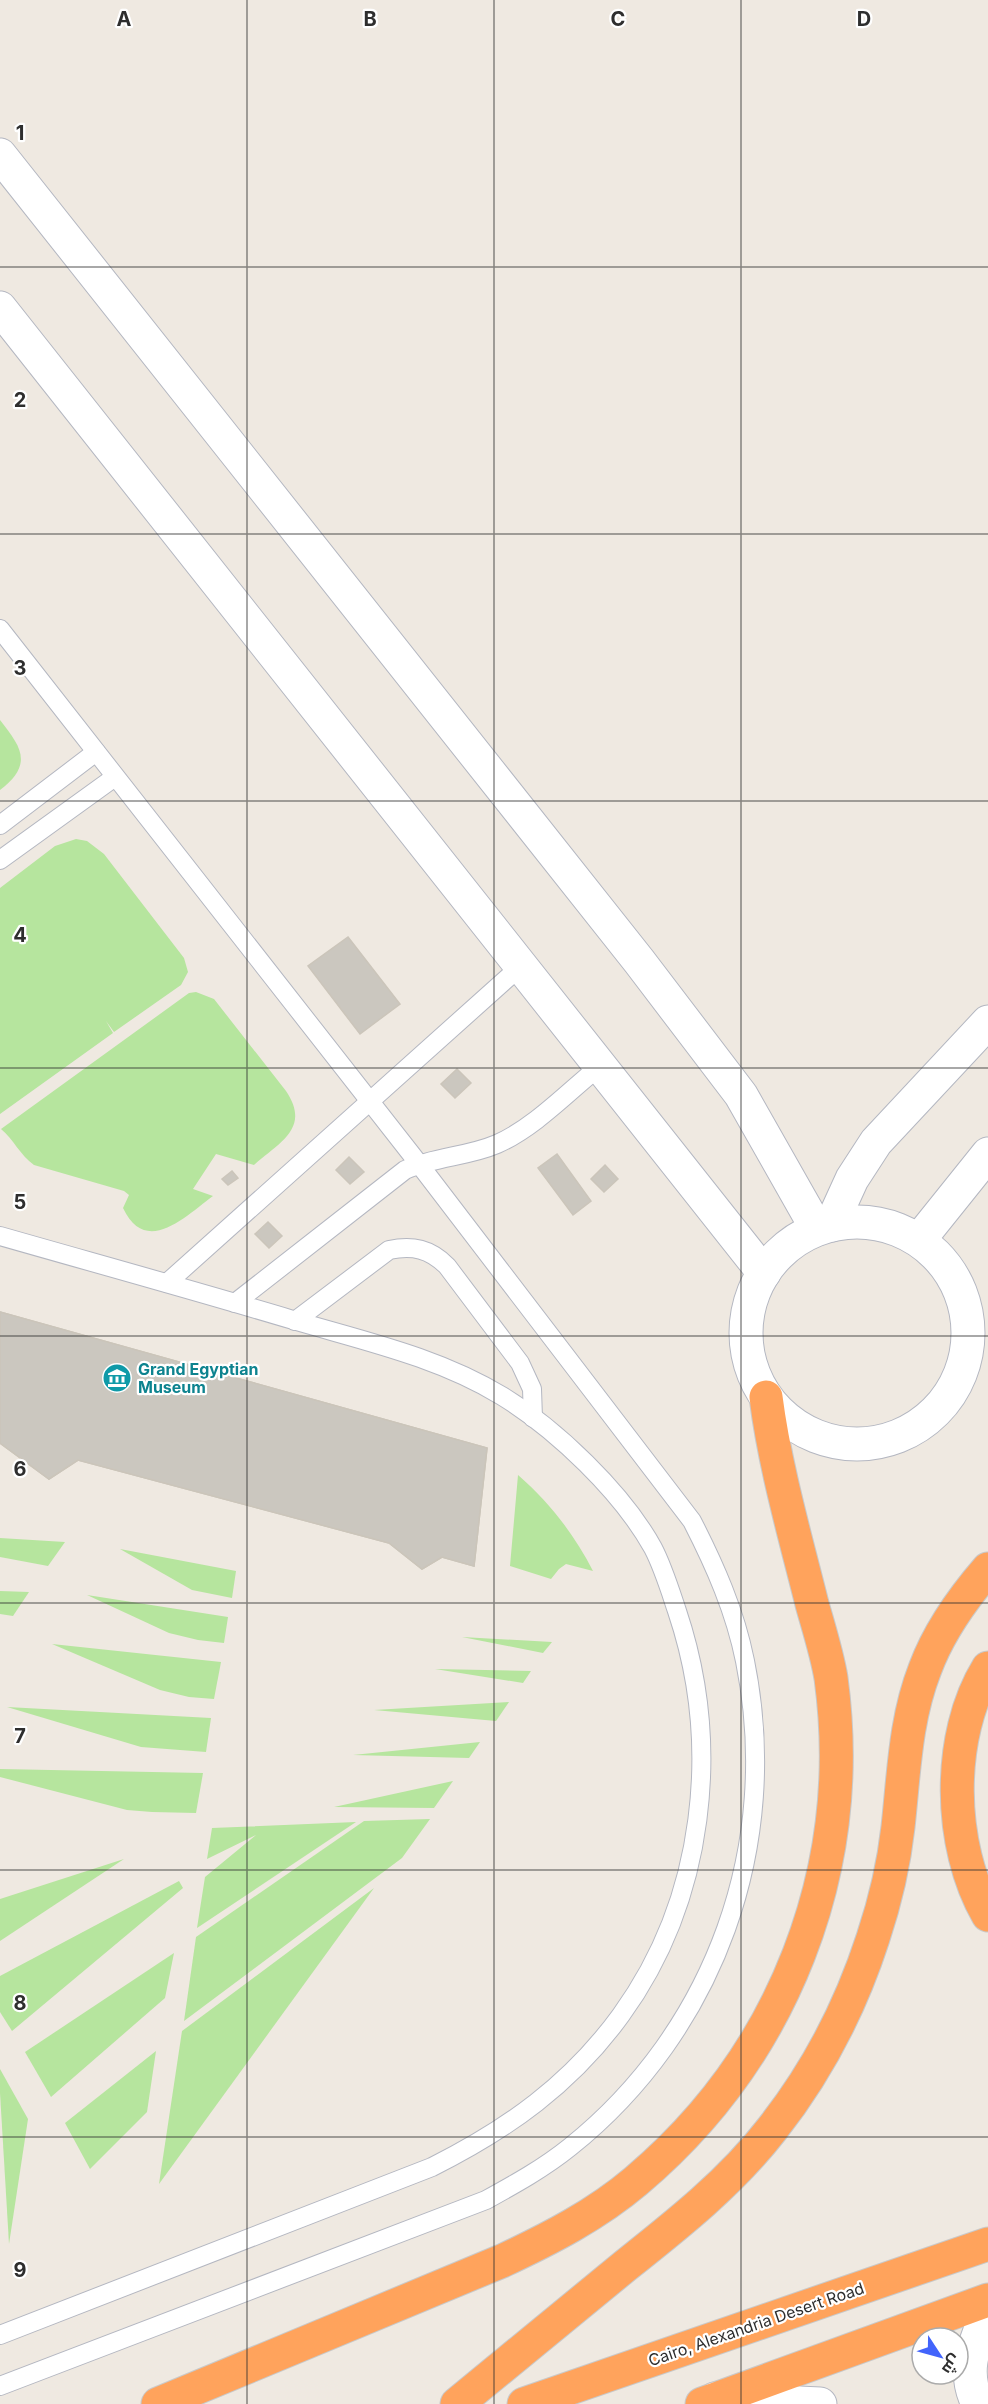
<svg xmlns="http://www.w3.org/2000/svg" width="988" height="2404" viewBox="0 0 988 2404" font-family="Inter,Cairo,sans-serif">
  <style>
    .green { fill: #b6e59e }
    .building { fill: #cbc7bf; stroke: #cbc5ba; stroke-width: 1.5 }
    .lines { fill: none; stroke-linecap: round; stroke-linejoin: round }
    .lane-casing { stroke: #b4b7c1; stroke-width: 20 }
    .street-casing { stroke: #b4b7c1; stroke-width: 35 }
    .secondary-casing { stroke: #b4b7c1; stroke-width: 35 }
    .highway-casing { stroke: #c9c9c9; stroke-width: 35 }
    .lane { stroke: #fff; stroke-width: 18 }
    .street { stroke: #fff; stroke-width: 33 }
    .secondary { stroke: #fff; stroke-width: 33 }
    .highway { stroke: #ffa35c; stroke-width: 33 }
    .grid { fill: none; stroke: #2e2e2e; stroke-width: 1.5; stroke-opacity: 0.55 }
    .labels { text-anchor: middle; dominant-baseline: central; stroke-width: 4.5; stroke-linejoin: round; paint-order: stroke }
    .culture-label { font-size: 16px; font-weight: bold; fill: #0d838f; stroke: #fff; text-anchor: start }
    .street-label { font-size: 16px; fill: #2e2e2e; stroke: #fff }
    .grid-label { font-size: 20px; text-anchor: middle; font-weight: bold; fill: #2e2e2e; stroke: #fff; stroke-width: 4.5; stroke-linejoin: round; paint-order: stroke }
  </style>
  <rect width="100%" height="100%" fill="#efe9e1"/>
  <g class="green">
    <path d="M0,720C21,747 34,764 0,790Z"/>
    <path d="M76,839L87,841L104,854L184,958L188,972L181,985L114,1032L106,1021L113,1033L0,1114V888L55,846Z"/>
    <path d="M196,992L214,999L286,1091C311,1128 280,1142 254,1165L216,1154L193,1189L213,1196C186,1216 146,1257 123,1208L129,1195L124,1191L34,1165C20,1155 14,1140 1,1129L189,993Z"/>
    <path d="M518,1475C550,1503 574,1534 593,1571L566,1564L559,1569L551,1579L510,1566Z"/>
    <path d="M0,1538L65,1542L48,1566L0,1557Z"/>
    <path d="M120,1549L236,1571L232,1598L192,1590Z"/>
    <path d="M0,1591L29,1592L13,1616L0,1614Z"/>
    <path d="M87,1595L228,1617L224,1643L198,1640L169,1633Z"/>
    <path d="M462,1637L552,1642L543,1653Z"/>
    <path d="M52,1644L221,1662L214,1699L189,1697L160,1690Z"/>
    <path d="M435,1669L531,1671L523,1683Z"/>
    <path d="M509,1702L496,1721L374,1710Z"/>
    <path d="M7,1707L211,1718L206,1752L141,1747Z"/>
    <path d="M480,1742L469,1758L353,1755Z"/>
    <path d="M0,1769L203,1773L196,1813L152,1812L127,1810L0,1777Z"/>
    <path d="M453,1781L434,1808L334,1807Z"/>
    <path d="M430,1819L402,1858L184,2021L196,1937L364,1821Z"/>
    <path d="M356,1822L197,1928L205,1877L256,1835L207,1859L212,1828Z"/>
    <path d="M124,1859L0,1941V1899Z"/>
    <path d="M179,1881L183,1888L12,2031L0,2012V1976Z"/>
    <path d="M374,1888L159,2184L182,2031Z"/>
    <path d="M174,1953L165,1998L51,2097L25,2052Z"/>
    <path d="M156,2051L147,2112L90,2169L65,2123Z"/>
    <path d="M0,2069L28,2119L9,2244L0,2093Z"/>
  </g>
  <g class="building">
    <path d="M348,937L400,1004L360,1034L308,966Z"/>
    <path d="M457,1069L471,1083L455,1098L441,1084Z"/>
    <path d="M557,1154L591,1201L573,1215L538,1168Z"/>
    <path d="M349,1157L364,1172L350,1184L336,1170Z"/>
    <path d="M605,1165L618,1179L604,1192L591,1179Z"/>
    <path d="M232,1171L238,1178L228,1185L222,1179Z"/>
    <path d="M268,1222L282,1236L269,1248L255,1234Z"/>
    <path d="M0,1312L487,1448L474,1566L442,1557L422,1569L389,1543L78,1460L49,1479L0,1443Z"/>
    <path d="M0,1312L487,1448L474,1566L442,1557L422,1569L389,1543L78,1460L49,1479L0,1443Z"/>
  </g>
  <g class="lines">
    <g class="lane-casing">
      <g id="lane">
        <path d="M0,629L419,1164L692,1521C715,1566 735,1611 745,1661C782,1844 716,2030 570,2147C544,2168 515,2184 486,2200L0,2386"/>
        <path d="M0,825L96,752"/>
        <path d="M0,860L115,777"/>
        <path d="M0,1236C98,1264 196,1291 293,1320C364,1341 438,1357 502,1396C556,1429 622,1492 653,1548C663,1567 670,1590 677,1611C722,1745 705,1899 621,2015C571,2084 508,2129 432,2167L0,2335"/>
        <path d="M167,1283L522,965"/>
        <path d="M235,1303L405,1170C436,1156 467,1157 497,1144C534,1128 569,1091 600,1066"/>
        <path d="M295,1321L389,1250C413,1245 430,1249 447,1266L520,1363L532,1389L533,1418"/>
      </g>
    </g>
    <g class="street-casing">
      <g id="street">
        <path d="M715,2399L820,2404"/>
        <path d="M978,2404C961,2369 975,2344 988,2311"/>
      </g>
    </g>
    <g class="secondary-casing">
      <g id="secondary">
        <path d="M0,155L639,961L741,1095L817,1229"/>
        <path d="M0,308L764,1273"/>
        <circle cx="857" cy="1333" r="111"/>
        <path d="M831,1225L852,1179L876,1142L988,1022"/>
        <path d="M919,1240L988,1154"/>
      </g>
    </g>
    <g class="highway-casing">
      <g id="highway">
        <path d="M988,1668C946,1736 948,1846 988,1915"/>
        <path d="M158,2404L502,2261C549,2239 596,2215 636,2181C784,2056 857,1870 831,1678C827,1654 819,1629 812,1604C795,1536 775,1467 766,1397"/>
        <path d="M457,2404C513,2358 569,2312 625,2266C678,2224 731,2182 772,2129C817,2072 851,2006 873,1938C885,1902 894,1863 898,1827C904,1773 905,1720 925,1669C939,1631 962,1599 988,1569"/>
        <path d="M524,2404L988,2244"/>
        <path d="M702,2404L988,2300"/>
      </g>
    </g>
    <use href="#lane" class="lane"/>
    <use href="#street" class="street"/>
    <use href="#secondary" class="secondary"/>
    <use href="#highway" class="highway"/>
  </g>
  <path class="grid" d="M247,0V2404M494,0V2404M741,0V2404M0,267H988M0,534H988M0,801H988M0,1068H988M0,1336H988M0,1603H988M0,1870H988M0,2137H988"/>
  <defs>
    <g id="museum-disc" transform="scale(1.5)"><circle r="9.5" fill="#0f9aa8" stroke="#fff"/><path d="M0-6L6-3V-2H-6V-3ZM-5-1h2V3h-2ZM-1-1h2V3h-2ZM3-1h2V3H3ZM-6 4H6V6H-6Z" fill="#fff"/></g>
  </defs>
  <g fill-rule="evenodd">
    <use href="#museum-disc" x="117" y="1378"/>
  </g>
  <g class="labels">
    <g class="culture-label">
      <text x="138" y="1369">Grand Egyptian<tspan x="138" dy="18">Museum</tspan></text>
    </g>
    <g class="street-label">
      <text transform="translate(756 2324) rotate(-19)">Cairo, Alexandria Desert Road</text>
    </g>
  </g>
  <g class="grid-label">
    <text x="124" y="26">A</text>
    <text x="370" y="26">B</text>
    <text x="618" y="26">C</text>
    <text x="864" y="26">D</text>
    <text x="20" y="140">1</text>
    <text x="20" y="407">2</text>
    <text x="20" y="675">3</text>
    <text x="20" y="942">4</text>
    <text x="20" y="1209">5</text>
    <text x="20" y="1476">6</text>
    <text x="20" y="1743">7</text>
    <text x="20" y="2010">8</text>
    <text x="20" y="2277">9</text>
  </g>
  <g transform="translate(940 2356) rotate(126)"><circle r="28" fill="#ffffff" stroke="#ababab" stroke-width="1.5"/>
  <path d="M0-4.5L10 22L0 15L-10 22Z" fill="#4264fb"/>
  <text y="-9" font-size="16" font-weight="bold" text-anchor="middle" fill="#2e2e2e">ش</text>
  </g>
</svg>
